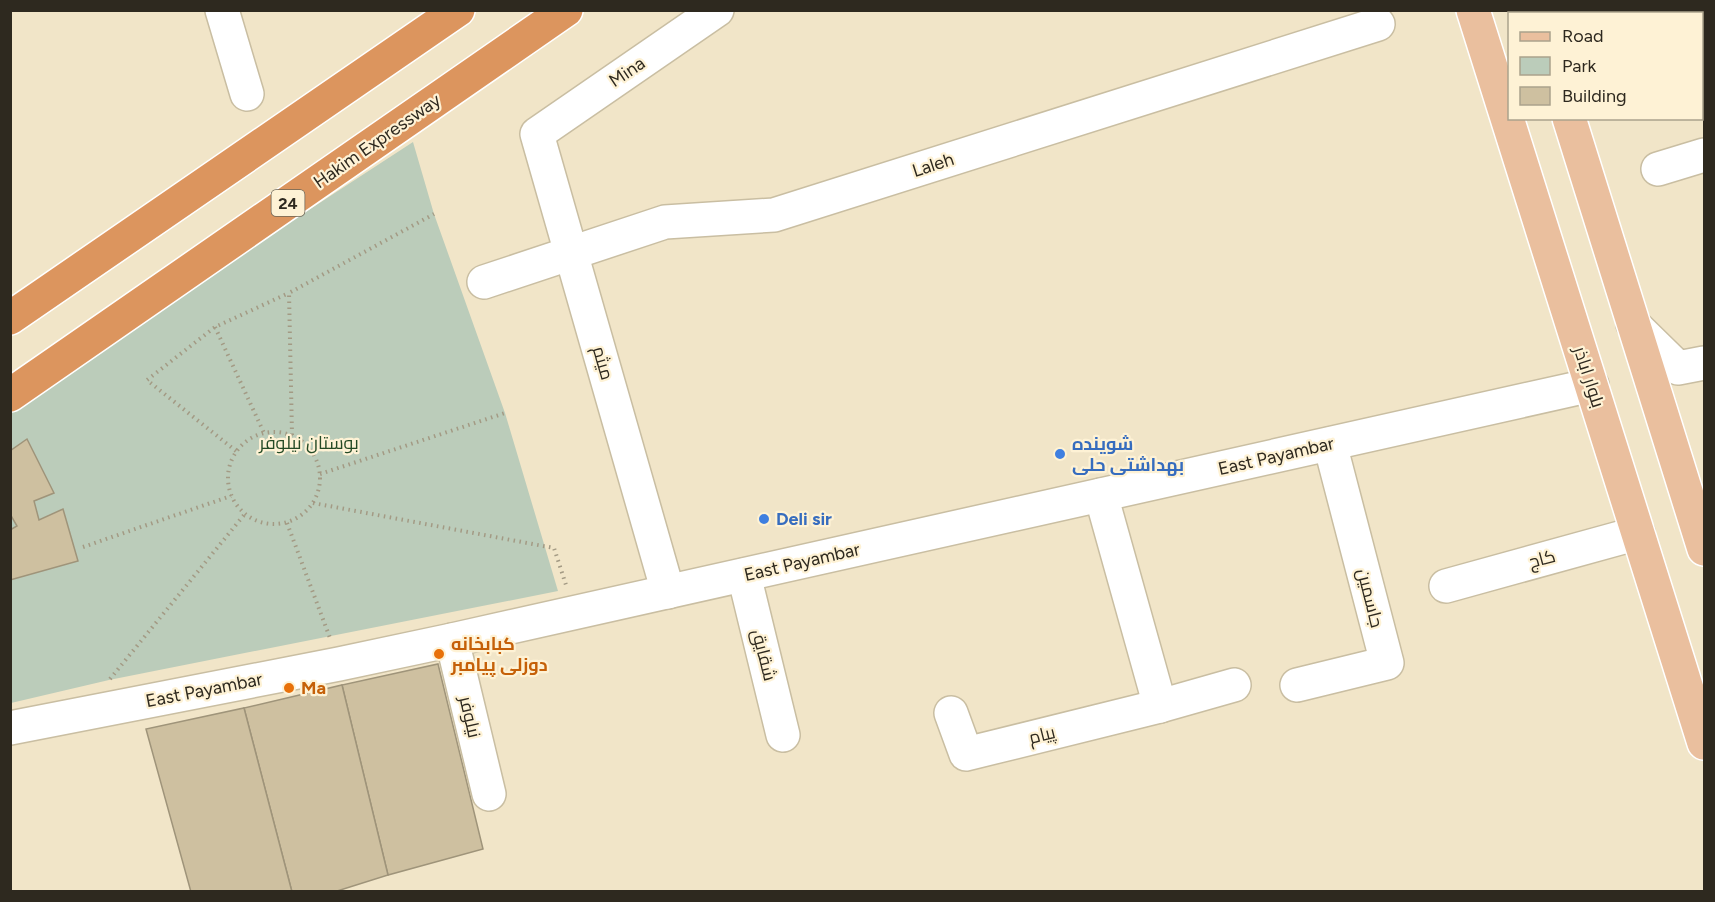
<svg xmlns="http://www.w3.org/2000/svg" width="1715" height="902" viewBox="0 0 1715 902" font-family="Figtree,Cairo,sans-serif">
  <style>
    .green { fill: #bbccba }
    .building { fill: #cec0a0; stroke: #9f947a; stroke-width: 1.5 }
    .lines { fill: none; stroke-linecap: round; stroke-linejoin: round }
    .minor-casing { stroke: #c9bea2; stroke-width: 36 }
    .major-casing { stroke: #fff; stroke-width: 36 }
    .highway-casing { stroke: #fff; stroke-width: 36 }
    .path { stroke: #a39a84; stroke-width: 4; stroke-dasharray: 1.5 4.5; stroke-linecap: butt }
    .minor { stroke: #fff; stroke-width: 33 }
    .major { stroke: #eabf9e; stroke-width: 33 }
    .highway { stroke: #dc955e; stroke-width: 33 }
    .shop-dot { fill: #3f7fe0; stroke: #fef2d5; stroke-width: 2 }
    .food-dot { fill: #e8710a; stroke: #fef2d5; stroke-width: 2 }
    .labels { text-anchor: middle; dominant-baseline: central; stroke-width: 4.5; stroke-linejoin: round; paint-order: stroke }
    .shield { fill: #fef2d5; stroke: #6c6556; stroke-width: 1.5 }
    .shield-label { font-size: 16px; font-weight: bold; fill: #2e291f }
    .street-label { font-size: 18px; fill: #2e291f; stroke: #fef2d5 }
    .park-label { font-size: 18px; fill: #244a25; stroke: #fef2d5 }
    .shop-label { font-size: 18px; font-weight: bold; fill: #366cbe; stroke: #fef2d5; text-anchor: start }
    .food-label { font-size: 18px; font-weight: bold; fill: #c56008; stroke: #fef2d5; text-anchor: start }
  </style>
  <rect width="100%" height="100%" fill="#f1e5c8"/>
  <path class="green" d="M413,142L434,214L505,413L558,591L109,680L11,703L10,413L298,217Z"/>
  <g class="building">
    <path d="M27,439L54,493L34,501L39,520L63,509L78,561L10,580V530L17,526L10,514V451Z"/>
    <path d="M438,664L483,849L388,875L342,685Z"/>
    <path d="M342,685L388,875L334,892H292L244,708Z"/>
    <path d="M244,708L292,892H191L146,729Z"/>
  </g>
  <g class="lines">
    <g class="minor-casing">
      <g id="minor">
        <path d="M222,10L247,94"/>
        <path d="M1658,169L1704,155"/>
        <path d="M484,282L665,222L774,215L1378,24"/>
        <path d="M1633,324L1678,368L1704,363"/>
        <path d="M1101,495L1160,706"/>
        <path d="M744,575L783,735"/>
        <path d="M1446,586L1638,533"/>
        <path d="M668,592L537,134L717,10"/>
        <path d="M452,640L489,794"/>
        <path d="M1297,685L1387,663L1330,444"/>
        <path d="M951,713L966,754L1160,706L1234,685"/>
        <path d="M10,728L339,664L452,640L1592,385"/>
      </g>
    </g>
    <g class="major-casing">
      <g id="major">
        <path d="M1473,10L1704,743"/>
        <path d="M1535,10L1536,14"/>
        <path d="M1569,118L1704,549"/>
      </g>
    </g>
    <g class="highway-casing">
      <g id="highway">
        <path d="M10,318L458,10"/>
        <path d="M10,395L566,10"/>
      </g>
    </g>
    <g class="path">
      <path d="M215,327L264,433"/>
      <circle cx="274" cy="478" r="46"/>
      <path d="M292,435L289,293L434,214"/>
      <path d="M236,451L147,380L215,327L289,293"/>
      <path d="M320,474L505,413"/>
      <path d="M313,503L554,548L566,585"/>
      <path d="M287,523L330,638"/>
      <path d="M83,547L231,496"/>
      <path d="M110,679L244,515"/>
    </g>
    <use href="#minor" class="minor"/>
    <use href="#major" class="major"/>
    <use href="#highway" class="highway"/>
  </g>
  <g class="shop-dot">
    <circle cx="1060" cy="454" r="6"/>
    <circle cx="764" cy="519" r="6"/>
  </g>
  <g class="food-dot">
    <circle cx="439" cy="654" r="6"/>
    <circle cx="289" cy="688" r="6"/>
  </g>
  <g class="labels">
    <rect class="shield" x="271.5" y="190" width="33" height="26" rx="4.5"/>
    <g class="shield-label">
      <text x="288" y="203">24</text>
    </g>
    <g class="street-label">
      <text transform="translate(627 72) rotate(-34)">Mina</text>
      <text transform="translate(377 141) rotate(-35)">Hakim Expressway</text>
      <text transform="translate(933 165) rotate(-18)">Laleh</text>
      <text transform="translate(603 363) rotate(74)">میثم</text>
      <text transform="translate(1589 377) rotate(72)">بلوار اباذر</text>
      <text transform="translate(1276 456) rotate(-13)">East Payambar</text>
      <text transform="translate(1542 559) rotate(-15)">کاج</text>
      <text transform="translate(802 562) rotate(-13)">East Payambar</text>
      <text transform="translate(1370 598) rotate(76)">جاسمین</text>
      <text transform="translate(764 655) rotate(76)">شقایق</text>
      <text transform="translate(204 690) rotate(-11)">East Payambar</text>
      <text transform="translate(470 717) rotate(77)">نیلوفر</text>
      <text transform="translate(1042 735) rotate(-14)">پیام</text>
    </g>
    <g class="park-label">
      <text x="309" y="443">بوستان نیلوفر</text>
    </g>
    <g class="shop-label">
      <text x="1072" y="444">شوینده<tspan x="1072" dy="21">بهداشتی حلی</tspan></text>
      <text x="776" y="519">Deli sir</text>
    </g>
    <g class="food-label">
      <text x="451" y="644">کبابخانه<tspan x="451" dy="21">دوزلی پیامبر</tspan></text>
      <text x="301" y="688">Ma</text>
    </g>
  </g>
  <rect width="1715" height="902" fill="none" stroke="#2e291f" stroke-width="24"/>
  <rect x="1508" y="12" width="195" height="108" fill="#fef2d5" stroke="#aba28c" stroke-width="1.5"/>
  <rect x="1520" y="32" width="30" height="9" fill="#eabf9e" stroke="#aba28c" stroke-width="1.5"/>
  <text x="1562" y="42" font-size="18" fill="#2e291f">Road</text>
  <rect x="1520" y="57" width="30" height="18" fill="#bbccba" stroke="#aba28c" stroke-width="1.5"/>
  <text x="1562" y="72" font-size="18" fill="#2e291f">Park</text>
  <rect x="1520" y="87" width="30" height="18" fill="#cec0a0" stroke="#aba28c" stroke-width="1.5"/>
  <text x="1562" y="102" font-size="18" fill="#2e291f">Building</text>
</svg>
